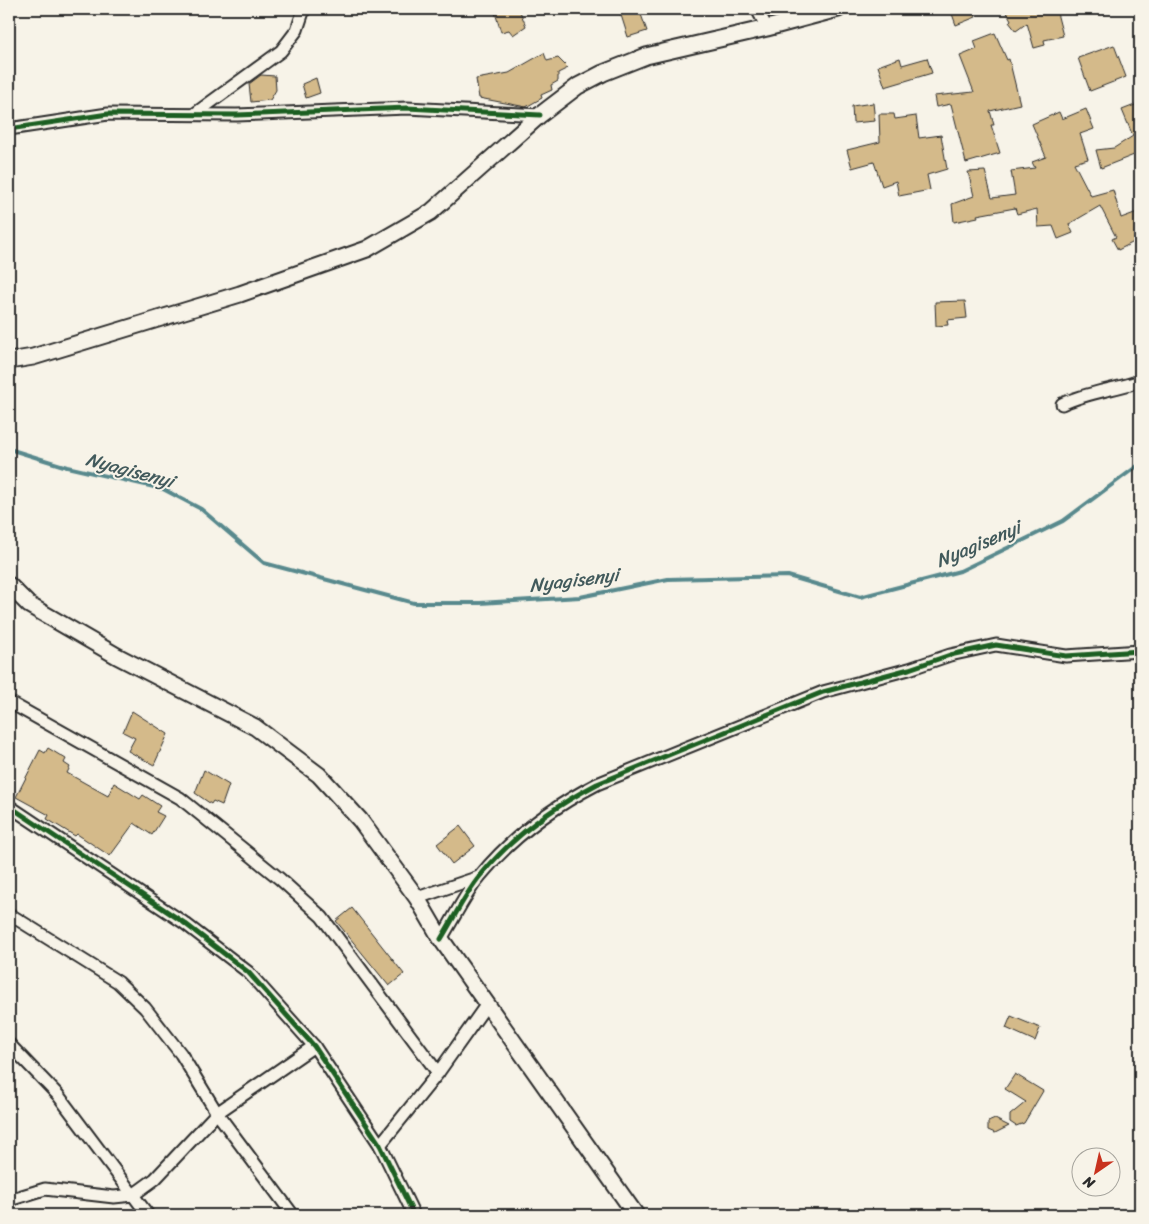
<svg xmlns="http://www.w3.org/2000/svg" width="1149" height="1224" viewBox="0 0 1149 1224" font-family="Sriracha,sans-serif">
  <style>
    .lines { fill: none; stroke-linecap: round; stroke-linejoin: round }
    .stream { stroke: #58898d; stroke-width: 4 }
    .building { fill: #d4ba8a; stroke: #2b2b2b }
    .street-casing { stroke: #2b2b2b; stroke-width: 15 }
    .secondary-casing { stroke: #2b2b2b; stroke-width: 19 }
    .street { stroke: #f7f3e8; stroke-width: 11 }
    .secondary { stroke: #f7f3e8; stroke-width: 15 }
    .cycleway-casing { stroke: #f7f3e8; stroke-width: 8 }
    .cycleway { stroke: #1b5e20; stroke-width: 5 }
    .labels { text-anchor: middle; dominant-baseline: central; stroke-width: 4; stroke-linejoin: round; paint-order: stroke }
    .water-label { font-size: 19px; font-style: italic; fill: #425a5c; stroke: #f7f3e8 }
  </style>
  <rect width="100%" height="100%" fill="#f7f3e8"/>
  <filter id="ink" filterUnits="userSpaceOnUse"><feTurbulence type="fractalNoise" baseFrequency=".02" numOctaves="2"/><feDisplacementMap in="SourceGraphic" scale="10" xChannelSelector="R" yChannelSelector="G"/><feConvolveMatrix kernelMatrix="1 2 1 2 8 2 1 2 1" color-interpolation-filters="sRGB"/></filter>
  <g filter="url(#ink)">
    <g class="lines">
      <path class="stream" d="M9,449L67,467L163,489L201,509L264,563L414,603H480L580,597L668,579L788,576L860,597L960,571L1063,521L1140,464"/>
    </g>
    <g class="building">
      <path d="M494,9H519L526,26L513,35L509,30L501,32Z"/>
      <path d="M634,9H639L647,31L628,37L620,12Z"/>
      <path d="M957,9H973L976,17L956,25L951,11Z"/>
      <path d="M1005,9H1056L1063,36L1044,40L1045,45L1034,48L1027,23L1016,31L1009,22L1011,20Z"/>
      <path d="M995,33L1007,60L1009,59L1020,104L990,111L994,125H991L1000,153L966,163L951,104L936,107L934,96L974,92L960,56L977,49L974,41Z"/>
      <path d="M1114,45L1126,77L1090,91L1078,58Z"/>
      <path d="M544,53L547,61L558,58L568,68L558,73V81L551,85L552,90L541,95L542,98L526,107L479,98L476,79L509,73Z"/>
      <path d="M900,58L902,65L927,58L932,73L885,87L878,66Z"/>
      <path d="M261,75L275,76L276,90L270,100L251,102L249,84Z"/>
      <path d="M316,78L320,93L306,98L302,84Z"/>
      <path d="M873,103L875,121L853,123L852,106Z"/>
      <path d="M1140,103V154L1138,150L1134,155L1101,168L1096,150L1114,148L1133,136L1122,110Z"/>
      <path d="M1086,109L1094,129L1080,134L1088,159L1074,163L1091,196L1113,190L1121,218L1140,211V239L1118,250L1112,239L1116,237L1100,206L1069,224L1073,233L1058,239L1053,226L1038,227L1037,209L1017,214L1015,208L977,215L978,217L954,222L952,204L974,196L968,172L985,171L992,198L1015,195L1011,171L1035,168L1032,162L1046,157L1032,124L1059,112L1062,119Z"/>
      <path d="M879,114H894L895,119L916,116L919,138L941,135L947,169L927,175L930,190L899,196L896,181L882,186L874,162L852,168L847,150L880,142Z"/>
      <path d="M965,301L967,318L947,320L948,325L936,326L935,302Z"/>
      <path d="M132,711L168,734L154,765L128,751L135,738L123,732Z"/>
      <path d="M48,748L66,759L64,763L70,767L67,773L108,796L114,783L140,799L143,795L160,806L156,812L164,816L152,835L134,823L110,856L77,834L75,836L47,819L49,815L16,797L40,750L45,753Z"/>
      <path d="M204,770L229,785L222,805L213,801L211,804L195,793Z"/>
      <path d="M460,826L475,846L452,864L437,844Z"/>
      <path d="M352,908L404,974L389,986L336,921Z"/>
      <path d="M1011,1016L1040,1028L1035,1041L1006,1028Z"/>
      <path d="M1015,1074L1043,1091L1024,1123L1016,1126L1010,1122V1115L1026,1102L1005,1089Z"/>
      <path d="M995,1119L1009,1126L995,1133L988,1130V1122Z"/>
    </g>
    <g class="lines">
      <g class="street-casing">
        <g id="street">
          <path d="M757,9L767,28"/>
          <path d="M196,113L281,51L297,30L304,9"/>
          <path d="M9,129L108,114L237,115L407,108L540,115"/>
          <path d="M1062,404C1087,392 1114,390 1140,381"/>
          <path d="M9,702L180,798L280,879L322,917L438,1073"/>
          <path d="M9,806L183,922L248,972L314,1046L380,1145L414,1215"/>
          <path d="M417,898L479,877"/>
          <path d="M9,914L118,982L145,1008L181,1054L217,1113L293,1215"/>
          <path d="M441,939C454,918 465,894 480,876C511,838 553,807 597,784L823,692L909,669L950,655L996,645L1066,656L1140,651"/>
          <path d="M9,1044L58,1095L148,1215"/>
          <path d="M380,1145L438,1073L487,1004"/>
          <path d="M9,1200L45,1189L114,1197L133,1195L155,1179L217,1113L314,1046"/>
        </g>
      </g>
      <g class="secondary-casing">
        <g id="secondary">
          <path d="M9,361L33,357L240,294L367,249L431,212L540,115L578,86L603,73L646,56L767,28L838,9"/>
          <path d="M9,585L29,605L117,656L255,727L319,775L360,820L417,898L441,939L636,1215"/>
        </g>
      </g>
      <use href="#street" class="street"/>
      <use href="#secondary" class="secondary"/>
      <g class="cycleway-casing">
        <g id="cycleway">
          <path d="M9,129L108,114L237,115L407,108L540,115"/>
          <path d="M9,806L183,922L248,972L314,1046L380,1145L414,1215"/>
          <path d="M441,939C454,918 465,894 480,876C511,838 553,807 597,784L823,692L909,669L950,655L996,645L1066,656L1140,651"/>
        </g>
      </g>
      <use href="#cycleway" class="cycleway"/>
    </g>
  </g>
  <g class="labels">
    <g class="water-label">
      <text transform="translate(130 470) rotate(15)">Nyagisenyi</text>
      <text transform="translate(978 544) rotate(-23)">Nyagisenyi</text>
      <text transform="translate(574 580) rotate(-7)">Nyagisenyi</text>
    </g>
  </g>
  <rect width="1149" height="1224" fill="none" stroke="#f7f3e8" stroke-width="30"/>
  <rect x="15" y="15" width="1119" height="1194" fill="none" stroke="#2b2b2b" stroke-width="2" filter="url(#ink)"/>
  <g transform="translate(1096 1172) rotate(214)"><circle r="24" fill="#f7f3e8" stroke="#a5a39c"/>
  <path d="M0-4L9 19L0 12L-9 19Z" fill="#c8321e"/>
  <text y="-8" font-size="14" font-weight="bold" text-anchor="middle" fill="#2b2b2b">N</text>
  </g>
</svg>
